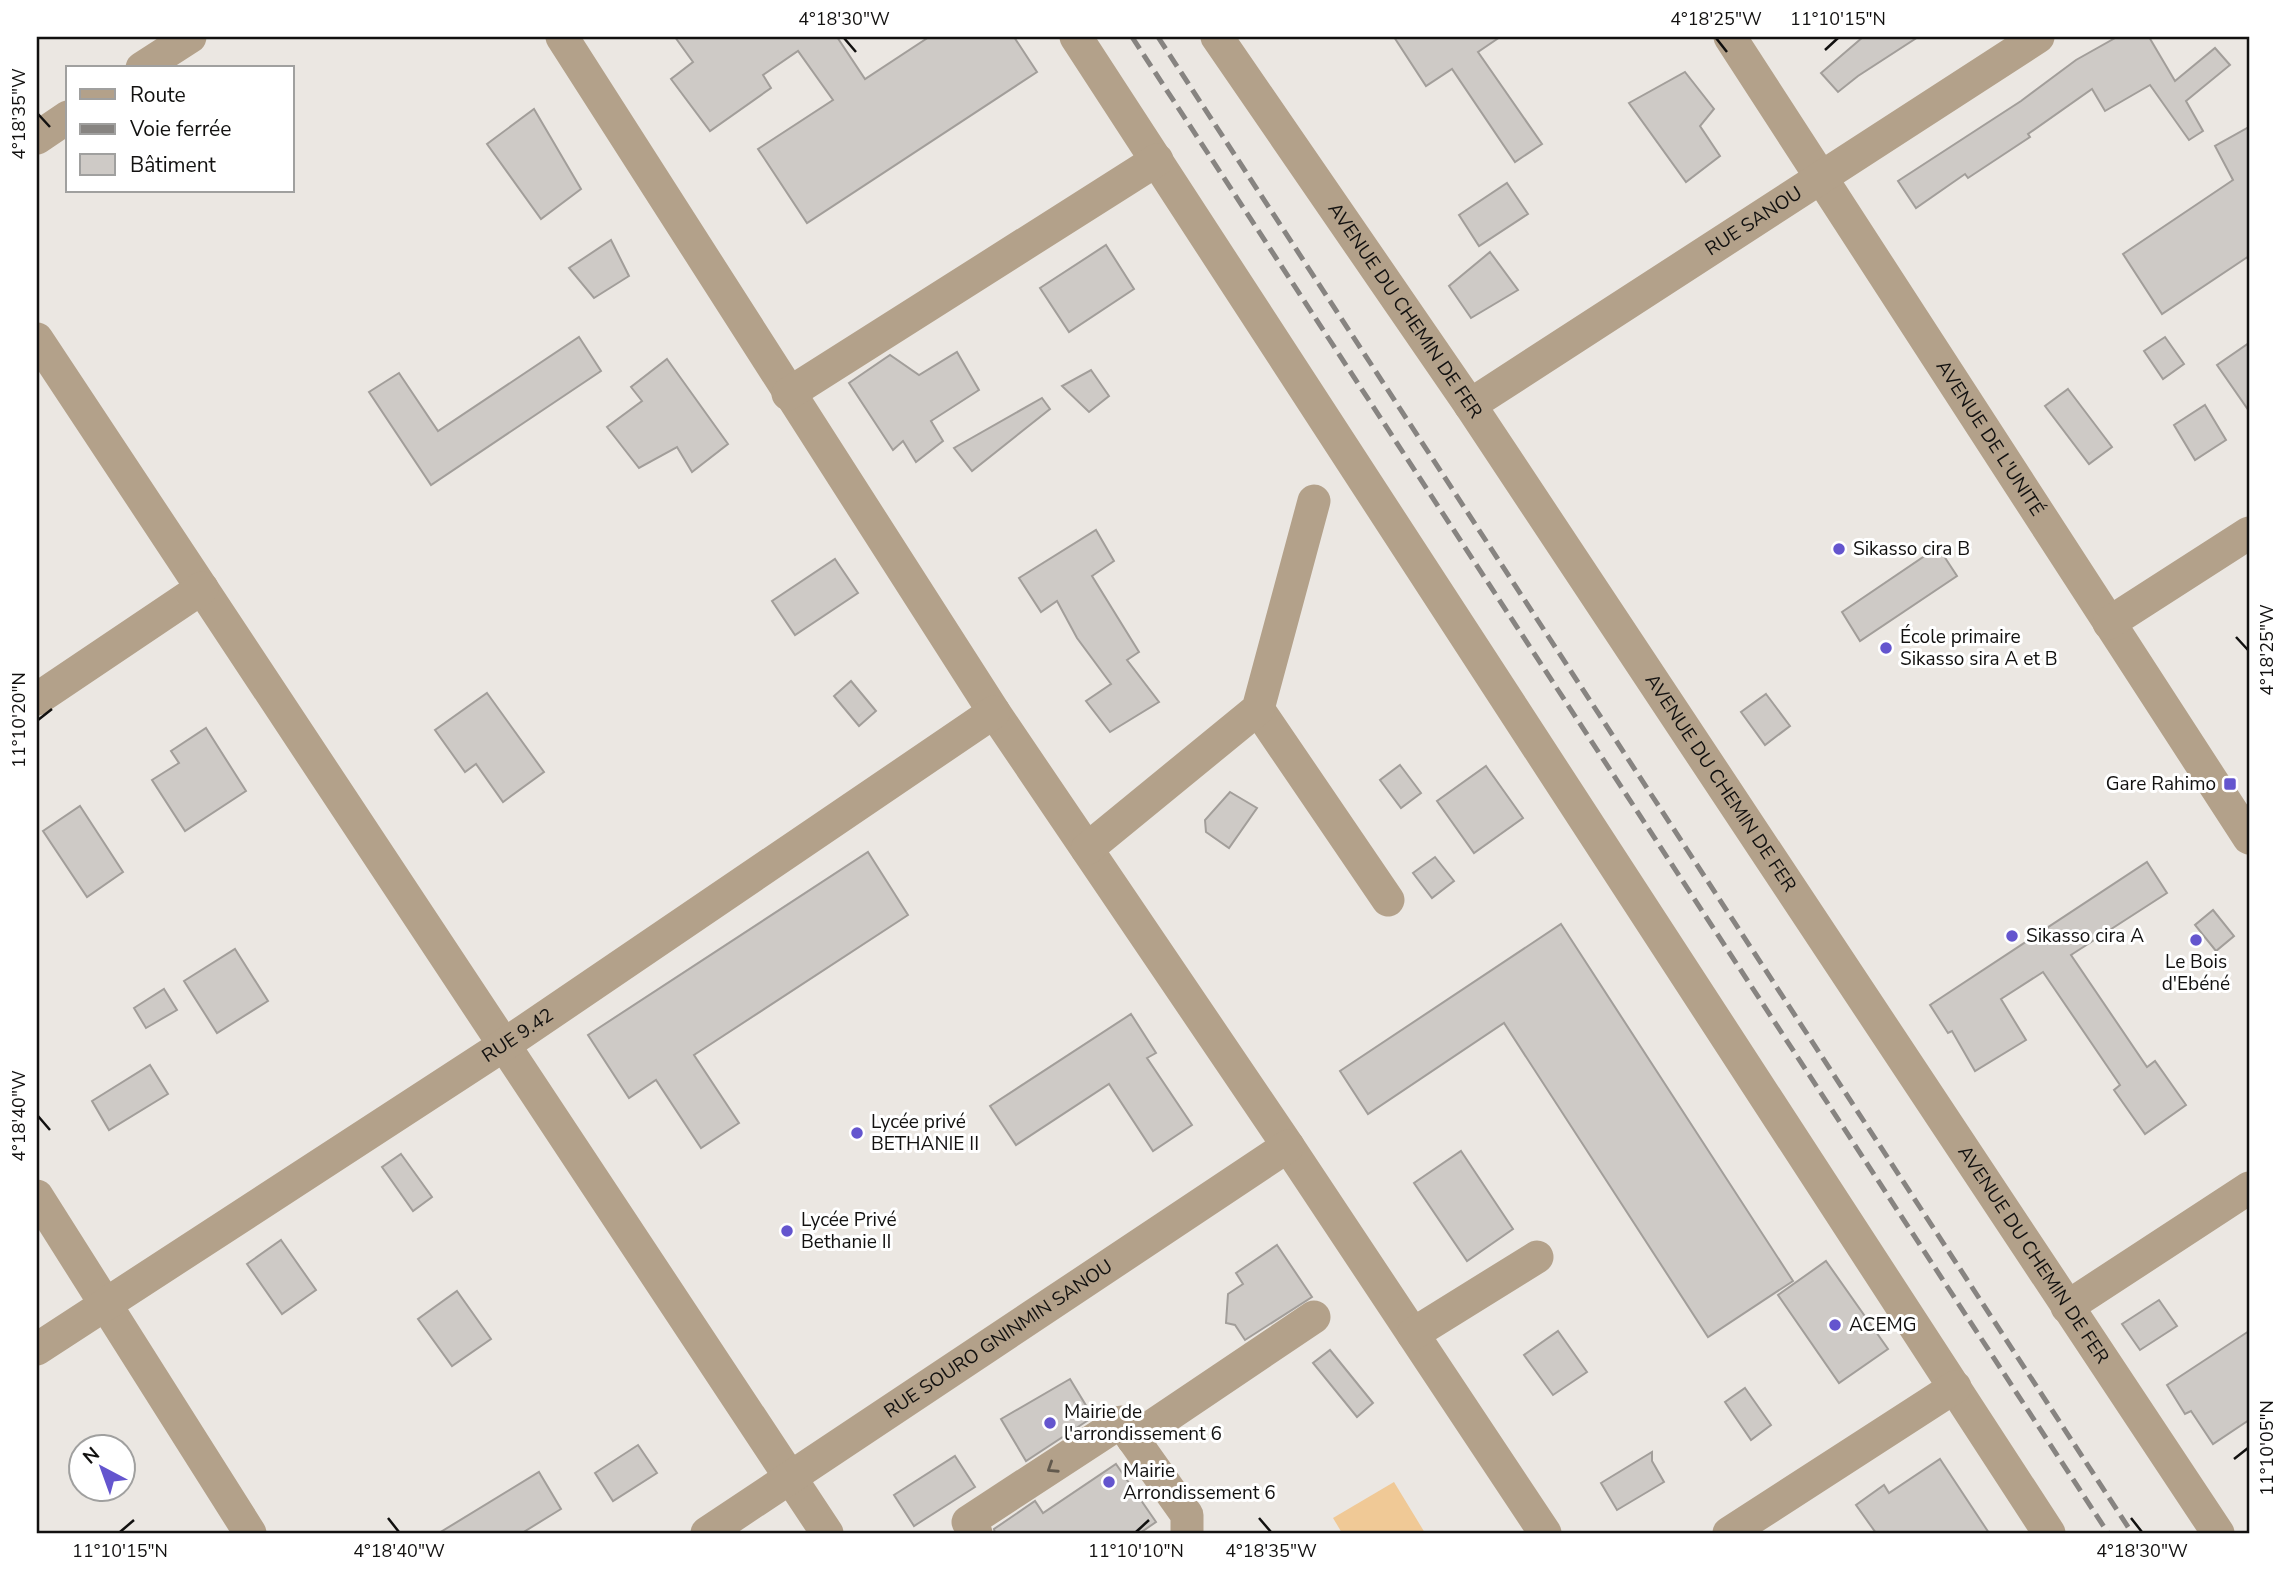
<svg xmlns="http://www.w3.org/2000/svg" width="2286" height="1570" viewBox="0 0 2286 1570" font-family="'Nunito Sans',sans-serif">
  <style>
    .green { fill: #f0c996 }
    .building { fill: #cecac6; stroke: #a29e9a; stroke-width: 2 }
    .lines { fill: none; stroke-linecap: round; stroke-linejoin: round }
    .minor { stroke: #b3a18a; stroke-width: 33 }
    .rail { stroke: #878481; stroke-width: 5; stroke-dasharray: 14 7; stroke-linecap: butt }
    .oneway { stroke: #62594d }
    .ticks { fill: none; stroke: #121110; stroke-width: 2.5 }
    .poi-dot { fill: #6455ce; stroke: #fff; stroke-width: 2.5 }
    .labels { text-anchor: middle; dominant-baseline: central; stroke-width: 6; stroke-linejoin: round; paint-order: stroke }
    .street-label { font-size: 19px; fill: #121110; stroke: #fff }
    .poi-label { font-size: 19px; fill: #121110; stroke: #fff; text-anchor: start }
    .neatline { fill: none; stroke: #121110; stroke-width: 2.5 }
    .ticks-label { font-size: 18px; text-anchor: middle; fill: #121110 }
  </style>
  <rect width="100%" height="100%" fill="#ebe7e2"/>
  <path class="green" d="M1394,1482L1425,1533H1342L1333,1518Z"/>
  <g class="building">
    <path d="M675,37H837L865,79L929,37H1014L1037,72L807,223L758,149L833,100L798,51L763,75L771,88L710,131L671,79L693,62Z"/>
    <path d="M1394,37H1500L1478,52L1542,144L1515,162L1452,69L1426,86Z"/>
    <path d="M1863,37H1918L1858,76L1838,92L1821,73Z"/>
    <path d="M2117,37H2149L2175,81L2215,48L2230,65L2186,101L2203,131L2189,140L2150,85L2105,111L2092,89L2028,134L2030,137L1968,178L1965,174L1916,208L1898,181L2021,101L2076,60Z"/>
    <path d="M1685,72L1714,109L1700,126L1720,156L1686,182L1629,103Z"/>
    <path d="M534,109L581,189L541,219L487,144Z"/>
    <path d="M2249,127V256L2162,314L2123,254L2233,180L2215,146Z"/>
    <path d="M1507,183L1528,214L1479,246L1459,215Z"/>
    <path d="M611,240L629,276L594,298L569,268Z"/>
    <path d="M1106,245L1134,289L1069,332L1040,288Z"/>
    <path d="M1490,252L1518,290L1471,318L1449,286Z"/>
    <path d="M579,337L601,371L431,485L369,392L399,373L438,431Z"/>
    <path d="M2165,337L2184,364L2163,379L2144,351Z"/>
    <path d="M2249,343V411L2217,365Z"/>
    <path d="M957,352L979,390L931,421L943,441L916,462L903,441L893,450L849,383L890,355L919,375Z"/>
    <path d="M667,359L728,444L692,472L677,447L639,468L607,427L642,401L631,387Z"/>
    <path d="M1091,370L1109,396L1089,412L1062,386Z"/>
    <path d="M2068,389L2112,447L2089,464L2045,406Z"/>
    <path d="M1042,398L1050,409L972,471L954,448Z"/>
    <path d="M2205,405L2226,440L2195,460L2174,425Z"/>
    <path d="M1096,530L1114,561L1092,576L1139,652L1127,660L1159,702L1110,732L1086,701L1111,684L1077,638L1057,601L1041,612L1019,578Z"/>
    <path d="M1938,547L1957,576L1860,641L1842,612Z"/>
    <path d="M835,559L858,593L795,635L772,601Z"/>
    <path d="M851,681L876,711L859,726L834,696Z"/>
    <path d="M487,693L544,772L503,802L476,764L465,772L435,730Z"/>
    <path d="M1766,694L1790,726L1765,745L1741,712Z"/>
    <path d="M206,728L246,791L185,831L152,780L179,763L171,751Z"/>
    <path d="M1400,765L1421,793L1401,808L1380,780Z"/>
    <path d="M1486,766L1523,818L1474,853L1437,801Z"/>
    <path d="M1230,792L1257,808L1229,848L1206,832L1205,820Z"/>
    <path d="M80,806L123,872L87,897L43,831Z"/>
    <path d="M868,852L908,915L694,1055L739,1123L701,1148L656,1080L629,1098L588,1035Z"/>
    <path d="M1435,857L1454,881L1432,898L1413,873Z"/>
    <path d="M2147,862L2167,893L2071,955L2147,1067L2155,1061L2186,1105L2145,1134L2114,1090L2120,1085L2043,972L2001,999L2026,1040L1975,1071L1952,1031L1948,1033L1930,1005Z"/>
    <path d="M2213,910L2234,936L2216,951L2195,925Z"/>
    <path d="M1561,924L1793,1281L1708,1337L1504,1023L1368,1114L1340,1071Z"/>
    <path d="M235,949L268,1001L217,1033L184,981Z"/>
    <path d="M164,989L177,1010L146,1028L134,1008Z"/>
    <path d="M1131,1014L1156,1053L1147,1058L1192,1125L1153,1151L1109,1084L1016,1145L990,1106Z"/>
    <path d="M150,1065L168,1094L109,1130L92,1101Z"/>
    <path d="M1461,1151L1513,1229L1467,1261L1414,1183Z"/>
    <path d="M401,1154L432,1197L413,1211L382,1167Z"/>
    <path d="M281,1240L316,1290L282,1314L247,1264Z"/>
    <path d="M1277,1245L1312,1297L1245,1340L1235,1325L1226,1323L1228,1294L1243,1284L1236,1273Z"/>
    <path d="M1826,1261L1888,1349L1839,1383L1778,1295Z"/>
    <path d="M457,1291L491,1339L452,1366L418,1319Z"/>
    <path d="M2159,1300L2177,1326L2140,1350L2122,1324Z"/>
    <path d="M1558,1331L1587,1372L1553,1395L1524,1355Z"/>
    <path d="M2249,1331V1420L2213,1444L2191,1411L2185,1414L2167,1385Z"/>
    <path d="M1330,1350L1373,1403L1357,1417L1313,1363Z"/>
    <path d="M1070,1379L1093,1417L1026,1461L1001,1419Z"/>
    <path d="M1745,1388L1771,1425L1751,1440L1725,1402Z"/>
    <path d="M638,1445L657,1473L613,1501L595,1473Z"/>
    <path d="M1652,1452V1461L1664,1482L1617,1510L1601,1483Z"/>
    <path d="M955,1456L975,1487L914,1526L894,1495Z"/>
    <path d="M1940,1459L1989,1533H1876L1856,1505L1884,1485L1889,1493Z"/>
    <path d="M1116,1464L1156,1522L1140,1533H995L994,1529L1035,1501L1043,1513Z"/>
    <path d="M539,1472L561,1509L522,1533H439Z"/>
  </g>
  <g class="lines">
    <g class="minor">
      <path d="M562,37L994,712L1288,1146L1545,1533"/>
      <path d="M1076,37L2049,1533"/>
      <path id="s1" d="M1217,37L1470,405L2218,1533"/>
      <path id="s2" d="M1730,37L2249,838"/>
      <path d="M142,68L190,37"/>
      <path d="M37,138L68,117"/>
      <path d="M37,339L827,1533"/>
      <path d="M788,394L1157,160"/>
      <path id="s3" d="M1470,405L2038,37"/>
      <path d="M2109,623L2249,533"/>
      <path d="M37,699L202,588"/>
      <path d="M1258,709L1388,900"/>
      <path d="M1087,849L1258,709L1314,501"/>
      <path d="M37,1196L250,1533"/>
      <path d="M2067,1307L2249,1188"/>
      <path d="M1413,1334L1537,1257"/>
      <path id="s4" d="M37,1349L504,1045L994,712"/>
      <path d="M1133,1439L1314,1317"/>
      <path id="s5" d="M707,1533L1288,1146"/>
      <path d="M976,1533L968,1522L1121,1422L1187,1515V1533"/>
      <path d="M1729,1533L1955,1387"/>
    </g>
    <g class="rail">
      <path d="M1132,37L2108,1533"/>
      <path d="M1158,37L2132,1533"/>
    </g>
  </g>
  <defs><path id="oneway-chevron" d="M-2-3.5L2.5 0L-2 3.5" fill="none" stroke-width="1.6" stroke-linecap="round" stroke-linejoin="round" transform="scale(1.75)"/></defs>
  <use class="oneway" href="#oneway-chevron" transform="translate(1052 1468) rotate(147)"/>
  <path class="ticks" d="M844,38L856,52M1716,38L1727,52M1825,50L1838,38M38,114L50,127M2236,637L2248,650M38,720L52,709M38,1116L50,1130M2234,1459L2248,1448M388,1518L399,1532M1259,1518L1271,1532M2131,1518L2142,1532M120,1532L134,1520M1136,1532L1149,1520"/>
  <g class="poi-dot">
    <circle cx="1839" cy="549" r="7"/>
    <circle cx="1886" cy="648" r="7"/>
    <rect x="2223" y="777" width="14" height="14" rx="3.5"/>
    <circle cx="2012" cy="936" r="7"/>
    <circle cx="2196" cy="940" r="7"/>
    <circle cx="857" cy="1133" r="7"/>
    <circle cx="787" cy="1231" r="7"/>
    <circle cx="1835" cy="1325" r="7"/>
    <circle cx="1050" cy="1423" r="7"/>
    <circle cx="1109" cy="1482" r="7"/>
  </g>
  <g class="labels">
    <g class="street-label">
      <text stroke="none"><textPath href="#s3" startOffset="338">RUE SANOU</textPath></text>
      <text stroke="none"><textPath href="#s1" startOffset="332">AVENUE DU CHEMIN DE FER</textPath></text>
      <text stroke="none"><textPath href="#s2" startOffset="478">AVENUE DE L'UNITÉ</textPath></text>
      <text stroke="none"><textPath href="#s1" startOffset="900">AVENUE DU CHEMIN DE FER</textPath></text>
      <text stroke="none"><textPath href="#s4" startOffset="574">RUE 9.42</textPath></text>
      <text stroke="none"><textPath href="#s1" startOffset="1466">AVENUE DU CHEMIN DE FER</textPath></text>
      <text stroke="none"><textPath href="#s5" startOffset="350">RUE SOURO GNINMIN SANOU</textPath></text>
    </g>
    <g class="poi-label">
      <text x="1853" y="549">Sikasso cira B</text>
      <text x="1900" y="637">École primaire<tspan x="1900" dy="22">Sikasso sira A et B</tspan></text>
      <text x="2216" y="784" text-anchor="end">Gare Rahimo</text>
      <text x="2026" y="936">Sikasso cira A</text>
      <text x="2196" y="962" text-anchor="middle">Le Bois<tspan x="2196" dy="22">d'Ebéné</tspan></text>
      <text x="871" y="1122">Lycée privé<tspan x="871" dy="22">BETHANIE II</tspan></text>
      <text x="801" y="1220">Lycée Privé<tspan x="801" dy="22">Bethanie II</tspan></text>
      <text x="1849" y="1325">ACEMG</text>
      <text x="1064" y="1412">Mairie de<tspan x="1064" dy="22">l'arrondissement 6</tspan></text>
      <text x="1123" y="1471">Mairie<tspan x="1123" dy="22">Arrondissement 6</tspan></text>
    </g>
  </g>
  <rect width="2286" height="1570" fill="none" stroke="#ffffff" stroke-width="77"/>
  <rect x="66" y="66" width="228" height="126" fill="#ffffff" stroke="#a0a09f" stroke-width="2"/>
  <rect x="80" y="89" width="35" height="10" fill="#b3a18a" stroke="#a0a09f" stroke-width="2"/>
  <text x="130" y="102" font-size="21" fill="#121110">Route</text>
  <rect x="80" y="124" width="35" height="10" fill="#878481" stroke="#a0a09f" stroke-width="2"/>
  <text x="130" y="136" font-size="21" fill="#121110">Voie ferrée</text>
  <rect x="80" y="154" width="35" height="21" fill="#cecac6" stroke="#a0a09f" stroke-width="2"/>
  <text x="130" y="172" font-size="21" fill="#121110">Bâtiment</text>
  <g transform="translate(102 1468) rotate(319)"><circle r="33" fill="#ffffff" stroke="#a0a09f" stroke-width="2"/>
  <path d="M0-5L12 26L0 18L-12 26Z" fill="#6455ce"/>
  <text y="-10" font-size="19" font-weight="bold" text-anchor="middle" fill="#121110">N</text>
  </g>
  <rect x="38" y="38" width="2210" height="1494" class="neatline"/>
  <g class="ticks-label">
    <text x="844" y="25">4°18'30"W</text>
    <text x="1716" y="25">4°18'25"W</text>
    <text x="1838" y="25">11°10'15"N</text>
    <text transform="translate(19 114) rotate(-90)" y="6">4°18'35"W</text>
    <text transform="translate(2267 650) rotate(-90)" y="6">4°18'25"W</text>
    <text transform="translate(19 720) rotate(-90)" y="6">11°10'20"N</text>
    <text transform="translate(19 1116) rotate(-90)" y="6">4°18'40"W</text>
    <text transform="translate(2267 1448) rotate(-90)" y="6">11°10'05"N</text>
    <text x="120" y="1557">11°10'15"N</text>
    <text x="399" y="1557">4°18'40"W</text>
    <text x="1136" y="1557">11°10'10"N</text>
    <text x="1271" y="1557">4°18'35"W</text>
    <text x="2142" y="1557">4°18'30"W</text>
  </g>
</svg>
